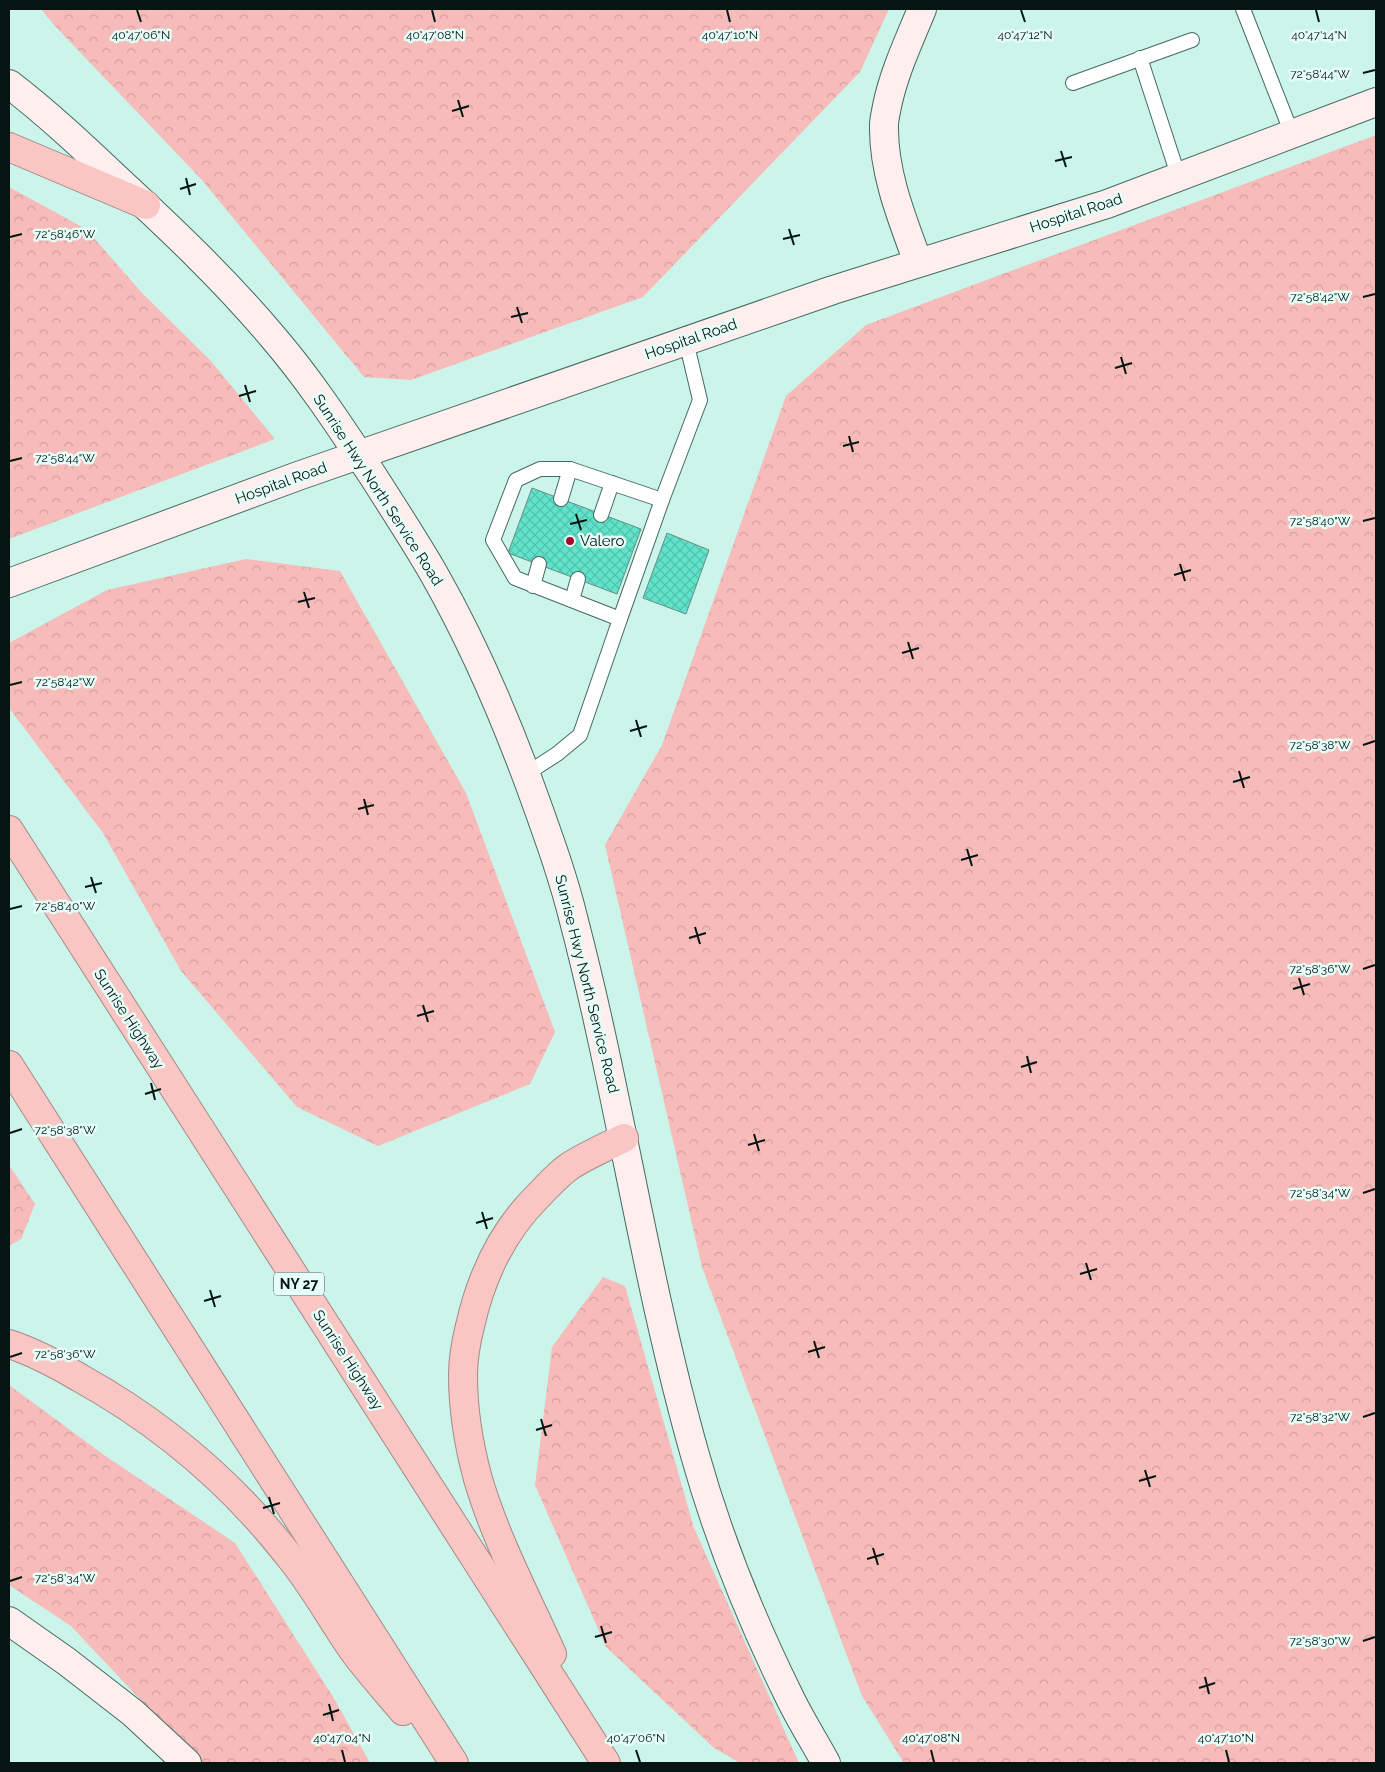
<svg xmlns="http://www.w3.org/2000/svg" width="1385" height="1772" viewBox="0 0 1385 1772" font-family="Raleway,sans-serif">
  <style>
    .forest { fill: url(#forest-crowns) }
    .building { fill: url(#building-cross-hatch); stroke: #668d84 }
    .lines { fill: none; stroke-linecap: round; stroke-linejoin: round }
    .lane-casing { stroke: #446961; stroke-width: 16 }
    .secondary-casing { stroke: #446961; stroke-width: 30 }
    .highway-casing { stroke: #a58885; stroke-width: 30 }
    .lane { stroke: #fff; stroke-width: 14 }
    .secondary { stroke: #feeeed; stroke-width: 28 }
    .highway { stroke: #fac6c4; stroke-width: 28 }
    .ticks { fill: none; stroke: #061511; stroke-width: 2 }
    .poi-dot { fill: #a60c2a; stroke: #e5fef8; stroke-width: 2 }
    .labels { text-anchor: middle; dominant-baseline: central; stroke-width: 5; stroke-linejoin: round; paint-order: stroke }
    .shield { fill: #e5fef8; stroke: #495b56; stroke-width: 1 }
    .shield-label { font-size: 14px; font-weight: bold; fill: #061511 }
    .street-label { font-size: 15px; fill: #061511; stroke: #e5fef8 }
    .poi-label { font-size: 15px; fill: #061511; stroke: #e5fef8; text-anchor: start }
    .ticks-label { font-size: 12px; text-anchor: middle; fill: #061511; stroke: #e5fef8; stroke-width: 5; stroke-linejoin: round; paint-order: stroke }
  </style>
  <defs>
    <pattern id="forest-crowns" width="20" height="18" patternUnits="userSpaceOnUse" patternTransform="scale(1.25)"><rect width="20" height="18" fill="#f7bbba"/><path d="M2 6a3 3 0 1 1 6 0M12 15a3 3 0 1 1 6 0" fill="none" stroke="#d2a09f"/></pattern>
    <pattern id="building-cross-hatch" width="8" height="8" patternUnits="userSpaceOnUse" patternTransform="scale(1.25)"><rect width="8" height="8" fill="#60e3ca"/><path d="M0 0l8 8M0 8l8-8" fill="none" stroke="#52c2ac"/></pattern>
  </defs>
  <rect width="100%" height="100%" fill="#cbf5eb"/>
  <g class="forest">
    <path d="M41,9H889L860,72L643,297L411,380L364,377L202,180L54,25Z"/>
    <path d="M1376,135V1763H904L862,1696L702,1267L605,845L662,745L786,396L866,325Z"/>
    <path d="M9,187L86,229L143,294L210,360L275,439L9,539Z"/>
    <path d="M246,559L340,571L466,793L555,1032L530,1084L378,1146L297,1107L181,971L103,833L9,708V643L107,590Z"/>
    <path d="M9,1165L35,1204L21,1239L9,1246Z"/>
    <path d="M603,1277L625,1286L694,1528L799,1763H740L714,1748L606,1647L535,1485L552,1347Z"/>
    <path d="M9,1385L104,1455L235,1543L335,1700L370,1763H200L71,1626L9,1585Z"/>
  </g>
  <g class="building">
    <path d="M532,488L641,529L617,594L508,553Z"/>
    <path d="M667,533L709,550L686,614L643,598Z"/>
  </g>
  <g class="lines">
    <g class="lane-casing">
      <g id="lane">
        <path d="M1243,9L1292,134"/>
        <path d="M1140,58L1179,178"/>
        <path d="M1073,83L1192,40"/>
        <path d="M561,499L570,469"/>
        <path d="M601,515L612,483"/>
        <path d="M533,586L539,564"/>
        <path d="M572,600L578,579"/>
        <path d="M620,619L662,500"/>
        <path d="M526,774L557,754L580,735L620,619L515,578L493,540L516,480L540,469H570L662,500L700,400L686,341"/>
      </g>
    </g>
    <g class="secondary-casing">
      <g id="secondary">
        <path d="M9,84C47,113 82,146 117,179C171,229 225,280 272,336C310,380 341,428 373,476C394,509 415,541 434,574C475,646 508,724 536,802C550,841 564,880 574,921C620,1097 645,1279 695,1455C718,1537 751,1619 789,1696C800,1719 814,1741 826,1763"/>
        <path d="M918,262C902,219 883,172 884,125C884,119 886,112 887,106C894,72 909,41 922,9"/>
        <path d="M9,583L298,476L833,290L1107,204L1376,102"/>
        <path d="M9,1621L66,1661L133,1713L187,1763"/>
      </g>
    </g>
    <g class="highway-casing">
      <g id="highway">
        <path d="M9,147L146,205"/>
        <path d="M9,830L606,1763"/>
        <path d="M9,1065L454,1763"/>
        <path d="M9,1344C34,1352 58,1365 80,1378C161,1423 232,1483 289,1556C314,1586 332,1621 355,1653C370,1673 387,1692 403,1711"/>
        <path d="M552,1654C526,1596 496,1540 478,1479C469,1446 463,1410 463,1375C463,1359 466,1342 470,1326C481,1277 501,1233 537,1197C547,1187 558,1174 570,1166C587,1155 606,1147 624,1138"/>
      </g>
    </g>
    <use href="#lane" class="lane"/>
    <use href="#secondary" class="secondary"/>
    <use href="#highway" class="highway"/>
  </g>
  <path class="ticks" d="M137,10L141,22M432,10L435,22M727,10L730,22M1021,10L1025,22M1316,10L1319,22M1363,73L1375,70M458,100L463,117M452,111L469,106M1061,151L1066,167M1055,161L1072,157M186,178L190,195M180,189L196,184M789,229L794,245M10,237L22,234M783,239L800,235M1363,297L1375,294M517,307L522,323M511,317L528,313M1121,357L1126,374M1115,368L1132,363M245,385L250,402M239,396L256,391M849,436L853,452M843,446L859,442M10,461L22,458M576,514L581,530M1363,521L1375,518M570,524L587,520M1180,564L1185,581M1174,575L1191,570M304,592L309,608M298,602L315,598M908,642L913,659M902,653L919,648M10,685L22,682M636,720L641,737M630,731L647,726M1363,745L1375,741M1239,771L1244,788M1233,782L1250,777M364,799L368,815M358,809L374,805M967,849L972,866M961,860L978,855M91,877L96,893M85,887L102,883M10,909L22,906M695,927L700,944M689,938L706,933M1363,969L1375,965M1299,978L1304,995M1293,989L1310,984M423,1005L428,1022M417,1016L434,1011M1027,1056L1031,1073M1021,1067L1037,1062M151,1083L155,1100M145,1094L161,1089M10,1133L22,1129M754,1134L759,1151M748,1145L765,1140M1363,1193L1375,1189M482,1212L487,1229M476,1223L493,1218M1086,1263L1091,1280M1080,1274L1097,1269M210,1290L215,1307M204,1301L221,1296M814,1341L819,1358M808,1352L825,1347M10,1357L22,1353M1363,1417L1375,1413M541,1419L546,1436M536,1430L552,1425M1145,1470L1150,1487M1139,1481L1156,1476M269,1497L274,1514M263,1508L280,1503M873,1548L878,1565M867,1559L884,1554M10,1581L22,1577M601,1626L606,1643M595,1637L612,1632M1363,1641L1375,1637M1205,1677L1209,1694M1199,1688L1215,1683M329,1704L333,1721M323,1715L339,1710M342,1750L345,1762M636,1750L640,1762M931,1750L934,1762M1226,1750L1229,1762"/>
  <circle class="poi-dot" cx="570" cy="541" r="5"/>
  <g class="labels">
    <rect class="shield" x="274" y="1272.5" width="50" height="23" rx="4"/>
    <g class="shield-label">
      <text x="299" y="1284">NY 27</text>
    </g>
    <g class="street-label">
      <text transform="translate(1076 213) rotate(-18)">Hospital Road</text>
      <text transform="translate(691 339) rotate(-19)">Hospital Road</text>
      <text transform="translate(281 483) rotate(-20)">Hospital Road</text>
      <text transform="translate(378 490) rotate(57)">Sunrise Hwy North Service Road</text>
      <text transform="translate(587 984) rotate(76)">Sunrise Hwy North Service Road</text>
      <text transform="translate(129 1019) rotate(57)">Sunrise Highway</text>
      <text transform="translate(348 1360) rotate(57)">Sunrise Highway</text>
    </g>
    <g class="poi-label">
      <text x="580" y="541">Valero</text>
    </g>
  </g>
  <g class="ticks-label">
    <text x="141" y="39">40°47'06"N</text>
    <text x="435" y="39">40°47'08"N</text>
    <text x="730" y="39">40°47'10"N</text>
    <text x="1025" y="39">40°47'12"N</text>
    <text x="1319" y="39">40°47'14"N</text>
    <text x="1320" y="78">72°58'44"W</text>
    <text x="65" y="238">72°58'46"W</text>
    <text x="1320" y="301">72°58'42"W</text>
    <text x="65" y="462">72°58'44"W</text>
    <text x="1320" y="525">72°58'40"W</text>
    <text x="65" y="686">72°58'42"W</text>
    <text x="1320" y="749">72°58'38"W</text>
    <text x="65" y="910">72°58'40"W</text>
    <text x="1320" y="973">72°58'36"W</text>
    <text x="65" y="1134">72°58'38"W</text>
    <text x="1320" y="1197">72°58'34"W</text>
    <text x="65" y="1358">72°58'36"W</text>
    <text x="1320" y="1421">72°58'32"W</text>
    <text x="65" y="1582">72°58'34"W</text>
    <text x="1320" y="1645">72°58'30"W</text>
    <text x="342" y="1742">40°47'04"N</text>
    <text x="636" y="1742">40°47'06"N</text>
    <text x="931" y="1742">40°47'08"N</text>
    <text x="1226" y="1742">40°47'10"N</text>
  </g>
  <rect width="1385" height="1772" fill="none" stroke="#061511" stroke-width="20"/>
</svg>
